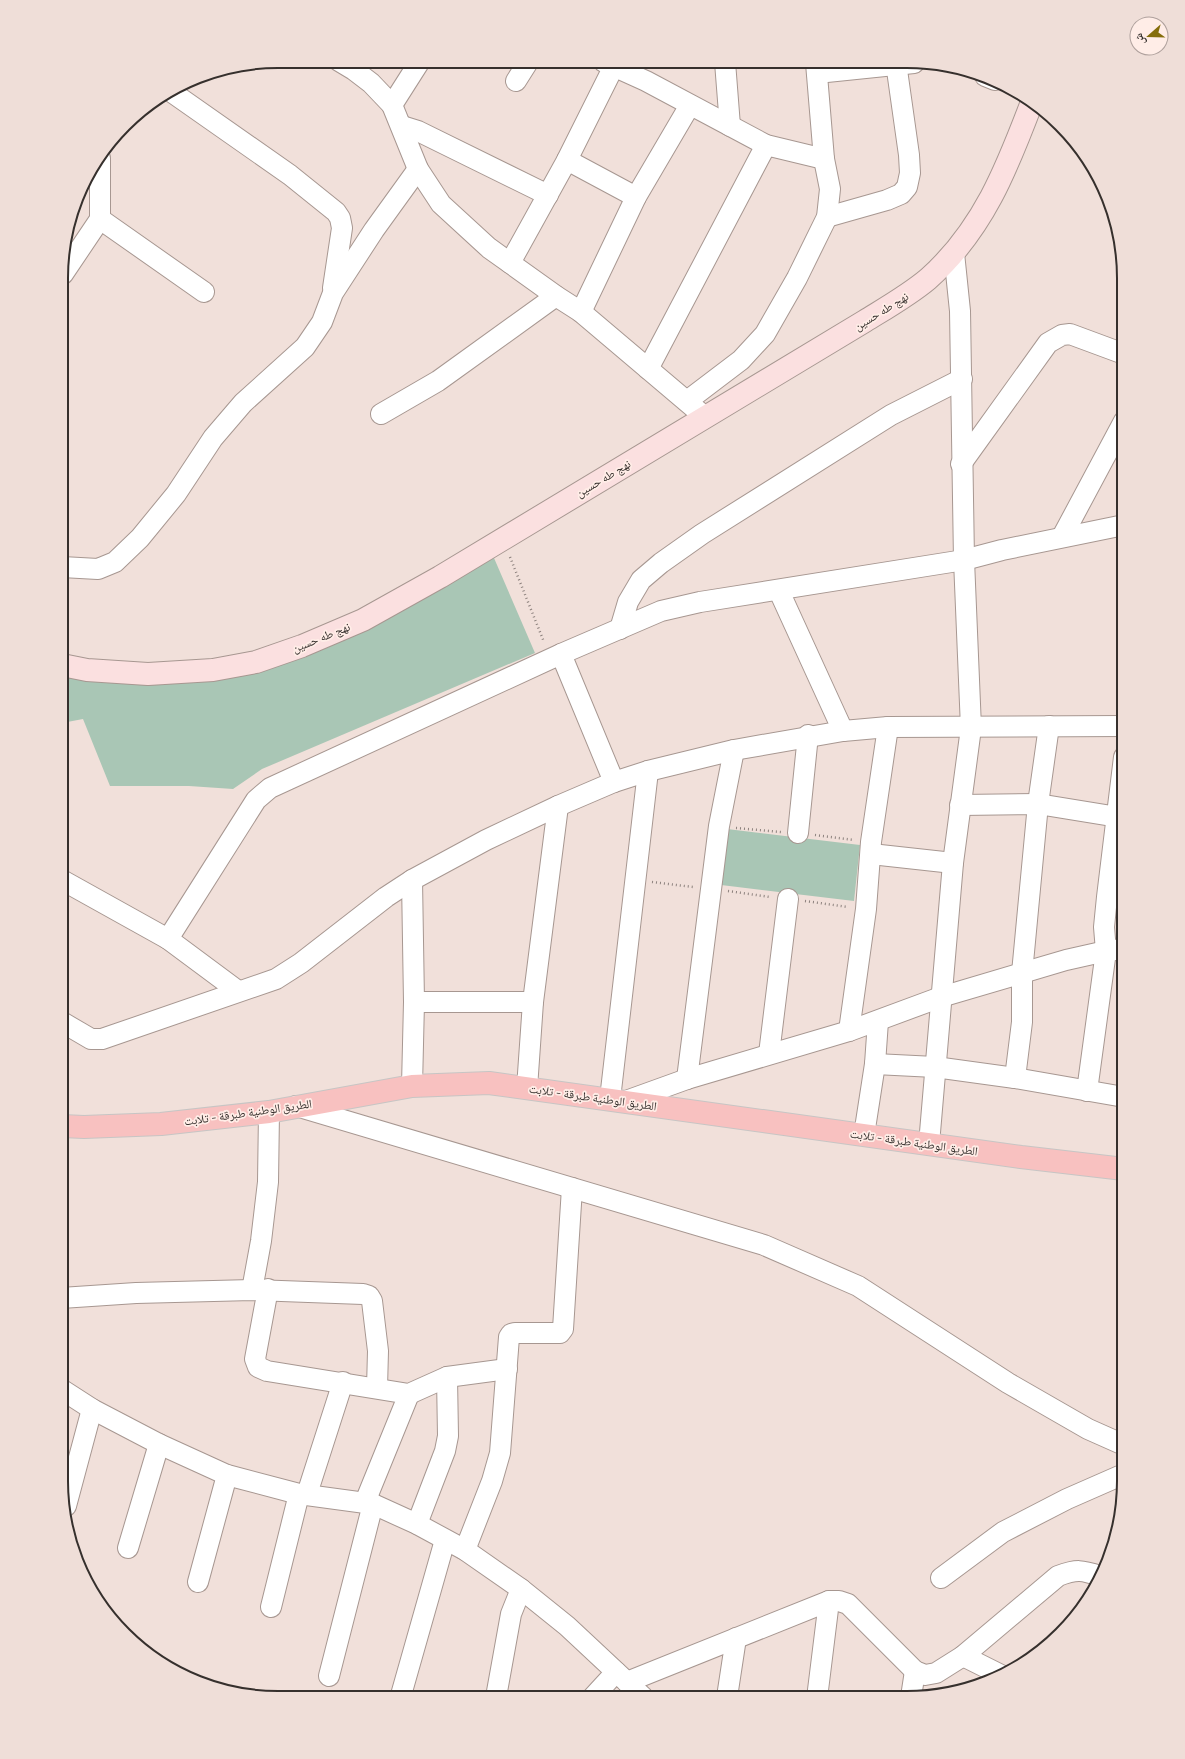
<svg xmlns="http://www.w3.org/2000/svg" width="1185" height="1759" viewBox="0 0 1185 1759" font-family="'Titillium Web','Noto Naskh Arabic',sans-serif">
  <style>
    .green { fill: #a9c6b5 }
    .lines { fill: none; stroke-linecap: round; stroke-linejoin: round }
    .street-casing { stroke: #a79791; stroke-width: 22 }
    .secondary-casing { stroke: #a79791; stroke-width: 24 }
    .primary-casing { stroke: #c7c5c4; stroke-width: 24 }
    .path { stroke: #8d827e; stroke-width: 2.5; stroke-dasharray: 1 3; stroke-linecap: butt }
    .street { stroke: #fff; stroke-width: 20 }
    .secondary { stroke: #fbe0e0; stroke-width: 22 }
    .primary { stroke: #f8c1c0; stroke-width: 22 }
    .labels { text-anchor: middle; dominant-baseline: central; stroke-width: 3.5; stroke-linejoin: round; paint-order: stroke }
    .street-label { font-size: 12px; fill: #36302d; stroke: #ffede7 }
    .rim { fill: none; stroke: #36302d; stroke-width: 2 }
  </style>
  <rect width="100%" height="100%" fill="#f1e0da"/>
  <g class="green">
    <path d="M494,558L535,653L262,769L233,789L189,786H110L83,719L62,723V676L118,680L348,632Z"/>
    <path d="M719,828L860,845L854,901L713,884Z"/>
  </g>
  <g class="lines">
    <g class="street-casing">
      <g id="street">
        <path d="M339,61L354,70L371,83L392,105L418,169L441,204L489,248L556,296L581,312L705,417"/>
        <path d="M604,62L646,81L766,145L824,159"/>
        <path d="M725,62L730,126"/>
        <path d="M817,73L914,63"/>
        <path d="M985,76L995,80"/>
        <path d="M516,81L528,62"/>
        <path d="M173,93L290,175L336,212L340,218L342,228L333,288"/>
        <path d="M392,105L420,61"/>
        <path d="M402,126L418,131L548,195"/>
        <path d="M567,160L636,197"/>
        <path d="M827,217L887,200L901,194L907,187L910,173L909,155L896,63"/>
        <path d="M100,219L204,292"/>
        <path d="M510,263L567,160L614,66"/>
        <path d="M63,274L100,219V158"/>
        <path d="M581,312L636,197L690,105"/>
        <path d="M648,369L766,145"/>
        <path d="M687,401L741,360L765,334L797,278L827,217L830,189L824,159L816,63"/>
        <path d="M381,414L438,381L556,296"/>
        <path d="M961,464L1048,343L1062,335L1070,334L1124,354"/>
        <path d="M1062,537L1124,421"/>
        <path d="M62,567L98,569L115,562L140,538L176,494L213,438L243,403L305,347L322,322L333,293L374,230L418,169"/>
        <path d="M779,591L843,731"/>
        <path d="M620,629L628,602L641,580L661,563L702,534L891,415L962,379"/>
        <path d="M561,654L614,782"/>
        <path d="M960,805L1038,804L1124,818"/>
        <path d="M798,833L808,735"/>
        <path d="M871,854L953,863"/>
        <path d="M62,880L168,939L238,991"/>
        <path d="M412,880L414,1002L412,1086"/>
        <path d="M168,939L256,800L270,788L561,654L661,611L700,602L964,560L1002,550L1124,525"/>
        <path d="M414,1002H533"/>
        <path d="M62,1022L91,1039H102L276,979L301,963L386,897L412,880L486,840L558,806L614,782L648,771L734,750L843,731L888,727L1124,726"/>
        <path d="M849,1031L866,909L871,842L888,727"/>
        <path d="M769,1054L788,899"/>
        <path d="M875,1064L935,1067L1015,1078L1124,1097"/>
        <path d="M1015,1078L1022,1022V973L1038,804L1049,726"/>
        <path d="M687,1079L719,826L734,750"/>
        <path d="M527,1088L533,1002L558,806"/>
        <path d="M1087,1091L1106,951L1104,927L1107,897L1124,757"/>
        <path d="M610,1099L648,771"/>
        <path d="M626,1101L687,1079L849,1031L941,997L1066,960L1106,951L1124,949"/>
        <path d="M296,1106L764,1245L858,1286L1008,1383L1088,1429L1124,1445"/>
        <path d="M864,1135L875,1064L878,1021"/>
        <path d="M929,1144L953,863L971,728L964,560L960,311L954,253"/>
        <path d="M268,1289L255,1359L258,1367L267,1371L409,1394L447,1377L507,1369"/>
        <path d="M252,1290L261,1241L268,1182L269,1112"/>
        <path d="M61,1298L136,1293L252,1290L363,1294L369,1296L372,1301L378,1351L377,1388"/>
        <path d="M61,1389L92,1409L159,1444L227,1475L299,1494L373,1504L417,1524L465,1550L521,1589L567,1626L643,1697"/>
        <path d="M307,1494L343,1382"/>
        <path d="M365,1502L409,1394"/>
        <path d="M66,1506L92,1409"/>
        <path d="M417,1524L445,1451L448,1436L447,1377"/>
        <path d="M128,1548L159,1444"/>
        <path d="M465,1550L492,1481L500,1453L509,1337L511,1334L515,1333H560L563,1329L572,1188"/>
        <path d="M941,1578L1003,1532L1067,1499L1124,1474"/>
        <path d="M198,1582L227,1475"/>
        <path d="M271,1607L299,1494"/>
        <path d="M963,1656L1001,1675"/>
        <path d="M329,1676L373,1504"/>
        <path d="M627,1682L829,1601H839L848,1604L915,1671L925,1675L936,1673L963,1656L1058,1576C1077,1569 1082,1570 1100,1576"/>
        <path d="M401,1695L445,1540"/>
        <path d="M496,1697L511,1614L521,1589"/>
        <path d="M593,1697L616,1672"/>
        <path d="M727,1697L736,1638"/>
        <path d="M911,1697L915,1671"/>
        <path d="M817,1698L829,1601"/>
      </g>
    </g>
    <g class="secondary-casing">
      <path id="secondary" d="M62,665L87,670L148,674L213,670L256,662L302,646L363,620L440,577L865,321C886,308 909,295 928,279C983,230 1007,168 1032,102"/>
    </g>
    <g class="primary-casing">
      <path id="primary" d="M62,1126L84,1127L161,1124L269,1112L412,1086L489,1083L1021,1157L1124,1169"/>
    </g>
    <g class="path">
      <path d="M510,557L544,642"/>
      <path d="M736,828L781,832"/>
      <path d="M815,835L854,840"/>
      <path d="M652,882L693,887"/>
      <path d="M728,891L770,897"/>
      <path d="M805,901L848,907"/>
    </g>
    <use href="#street" class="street"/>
    <use href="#secondary" class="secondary"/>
    <use href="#primary" class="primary"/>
  </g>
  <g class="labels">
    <g class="street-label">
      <text transform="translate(881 311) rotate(-32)">نهج طه حسين</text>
      <text transform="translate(603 478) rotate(-31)">نهج طه حسين</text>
      <text transform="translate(321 637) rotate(-22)">نهج طه حسين</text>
      <text transform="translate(593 1097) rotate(8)">الطريق الوطنية طبرقة - تلابت</text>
      <text transform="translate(248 1112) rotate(-8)">الطريق الوطنية طبرقة - تلابت</text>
      <text transform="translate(914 1142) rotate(8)">الطريق الوطنية طبرقة - تلابت</text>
    </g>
  </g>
  <path d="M0 0H1185V1759H0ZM278 68H907A210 210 0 0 1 1117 278V1481A210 210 0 0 1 907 1691H278A210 210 0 0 1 68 1481V278A210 210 0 0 1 278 68Z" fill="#efded8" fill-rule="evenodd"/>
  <path class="rim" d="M278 68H907A210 210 0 0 1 1117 278V1481A210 210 0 0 1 907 1691H278A210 210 0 0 1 68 1481V278A210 210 0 0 1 278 68Z"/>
  <g transform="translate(1149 36) rotate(250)"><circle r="19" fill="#ffede7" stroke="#afa19d"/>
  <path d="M0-3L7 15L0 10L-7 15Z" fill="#856d0a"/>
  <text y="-6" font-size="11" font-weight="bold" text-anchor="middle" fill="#36302d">ش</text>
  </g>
</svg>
